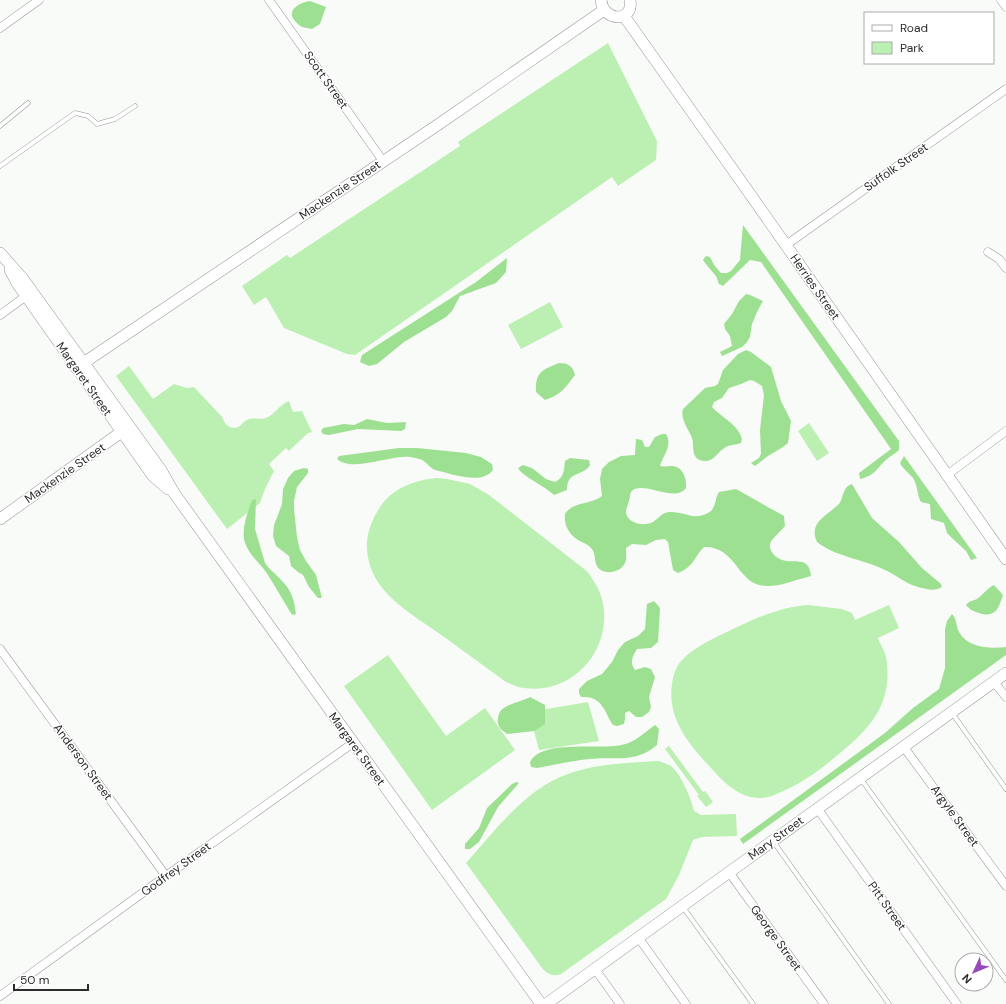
<svg xmlns="http://www.w3.org/2000/svg" width="1006" height="1004" viewBox="0 0 1006 1004" font-family="'DM Sans',sans-serif">
  <style>
    .green { fill: #bcefb2 }
    .forest { fill: #9ee091 }
    .lines { fill: none; stroke-linecap: round; stroke-linejoin: round }
    .lane-casing { stroke: #959795; stroke-width: 5 }
    .street-casing { stroke: #959795; stroke-width: 9 }
    .secondary-casing { stroke: #959795; stroke-width: 12 }
    .lane { stroke: #fff; stroke-width: 4 }
    .street { stroke: #fff; stroke-width: 8 }
    .secondary { stroke: #fff; stroke-width: 11 }
    .labels { text-anchor: middle; dominant-baseline: central; stroke-width: 3; stroke-linejoin: round; paint-order: stroke }
    .street-label { font-size: 12px; fill: #2b2c2b; stroke: #fff }
  </style>
  <rect width="100%" height="100%" fill="#f9fbf9"/>
  <g class="green">
    <path d="M608,43L657,141L656,160L618,186L612,177L355,355L347,354L284,328L266,297L254,305L242,286L287,255L290,258L460,146L458,142Z"/>
    <path d="M550,302L563,327L521,349L508,325Z"/>
    <path d="M129,366L153,399L174,384L187,388L194,387L223,418C224,425 232,431 240,426C242,424 244,421 247,420C253,417 260,420 266,418C274,415 279,405 289,401L293,412L302,411L312,432L308,433L289,451L286,448L269,464L274,471L265,489L260,503L227,529L116,376Z"/>
    <path d="M809,423L829,453L817,461L798,431Z"/>
    <path d="M437,478L447,479L470,484L489,495L588,572C592,579 597,585 600,593C618,643 576,696 524,688C518,688 512,684 506,682C484,666 462,650 440,634C409,612 370,592 367,550C366,537 370,524 377,512C389,490 412,480 437,478Z"/>
    <path d="M808,605L842,609L852,613L855,620L889,605L899,628L878,638C880,644 885,651 886,657C892,692 880,717 855,740C832,760 810,780 781,792C775,795 768,798 761,798C741,799 724,783 711,768C689,744 667,719 672,684C673,676 676,666 682,660C694,647 716,637 731,630C756,618 780,607 808,605Z"/>
    <path d="M388,655L446,736L485,708L515,750L432,810L344,686Z"/>
    <path d="M588,702L599,741L539,750L529,712Z"/>
    <path d="M669,746L703,792L705,791L713,802L706,807L697,796L699,795L665,749Z"/>
    <path d="M659,761C663,763 668,764 671,766C681,774 691,798 694,811L701,815L736,814L737,836L702,837L693,840L679,875L666,899L561,974C553,977 547,974 542,968L466,863C492,834 517,800 552,781C584,764 623,763 659,761Z"/>
  </g>
  <g class="forest">
    <path d="M310,1L326,7L320,24L312,29C309,28 305,28 302,27C300,26 297,23 295,21C285,10 301,2 310,1Z"/>
    <path d="M743,225L899,441V450C895,454 890,456 886,460C875,470 876,475 860,479L859,473L891,449L761,262L750,260L723,286L719,284L716,276L705,263L703,260L706,256L710,257L714,265L721,273H727L731,271L740,260Z"/>
    <path d="M507,258L506,272L496,283L460,296L452,311L446,317L404,342L377,364L369,366L360,362L362,355L476,282Z"/>
    <path d="M746,294L750,295L763,301L757,312L752,324L750,337L747,342L742,347L722,356L720,352L732,346L730,336L725,329L724,324L732,314L739,301Z"/>
    <path d="M746,350L751,352L771,367L781,401L791,421L788,443L783,447L768,456L755,466L751,463L759,458L761,454L760,430L764,395L762,386L754,381L750,380L741,384L729,388L722,398L714,402L712,407C722,418 738,424 742,439L741,443C735,445 727,445 723,449C716,454 714,462 703,461C699,460 697,459 695,456C692,450 694,444 692,438C688,428 680,419 683,409L705,388L715,386L718,384L723,370L738,354Z"/>
    <path d="M559,363C568,363 573,366 575,375C565,388 561,395 545,400L536,392C535,372 542,370 559,363Z"/>
    <path d="M367,419L387,423L406,422L405,429L401,431L358,429L329,435L323,434L321,431L323,428L344,424L354,425Z"/>
    <path d="M662,434H666C673,446 663,455 660,466C664,467 668,466 673,466C683,467 687,479 686,488C674,504 642,479 631,492C630,494 630,498 629,501C628,504 627,507 626,510C625,520 637,525 646,524C656,524 659,513 669,512C685,511 692,521 708,513C717,508 714,499 719,492L736,489L784,516L785,526C781,531 776,535 772,540C766,548 774,557 782,560C794,564 809,555 811,576C794,580 776,589 759,585C737,579 734,546 704,547C693,558 695,566 678,573L673,570L668,542L665,539L656,540L646,545L632,544L626,548C626,553 627,559 625,563C621,573 602,576 597,566C594,561 596,553 591,548C588,544 583,543 578,540C568,533 564,525 565,514C573,501 591,505 602,496L600,479L602,469L609,462L621,456L635,455L636,439L642,440L645,447H649L655,437Z"/>
    <path d="M399,448H417L466,453L481,457L492,464L493,470C481,486 450,473 435,470C430,468 429,465 425,462C422,459 415,458 411,457C391,454 352,473 337,459L339,456Z"/>
    <path d="M904,456L977,558L971,560L966,551L952,538L947,533L944,523L931,519L930,504L921,502C917,495 918,486 913,478C909,473 903,469 900,463Z"/>
    <path d="M570,458L589,460L590,465C583,477 567,470 567,490L554,495C545,486 523,477 518,468L523,465L532,468L546,479L555,482C564,478 564,470 565,461Z"/>
    <path d="M304,468L308,469V473L297,487L294,501V509L297,537L300,550L306,561L316,575L322,598H318L309,587L303,575L298,572L291,566L289,556L276,546L273,536L274,525L278,515L282,504L283,489L288,478L294,471Z"/>
    <path d="M852,484L872,518L899,542L922,568L941,584L942,587C934,592 927,589 918,587C906,584 896,575 885,570C863,559 836,557 817,542C808,522 827,516 839,504C844,498 842,487 852,484Z"/>
    <path d="M256,499L255,529L265,563L268,567C286,585 293,588 296,614L292,615C283,600 275,586 266,572C258,561 247,553 244,539C242,526 248,512 252,500Z"/>
    <path d="M994,585L1003,595C999,606 997,617 982,614C975,612 971,611 966,605C969,601 972,601 977,599C983,595 987,588 994,585Z"/>
    <path d="M654,601L660,608L658,642L651,648L637,649C633,656 629,662 635,670L645,667L651,669L655,677L649,697L651,707L649,712L642,717H636L629,711L625,713V719L624,724L617,726L613,725C607,717 604,703 594,699C590,697 585,697 581,697L579,693V689L587,681L602,674L612,662L618,650L625,642L638,636L645,629L647,604Z"/>
    <path d="M952,614C957,619 956,626 959,632C968,648 990,649 1006,647V655L743,844L740,839L885,733L913,708L939,689L945,668V629L947,621Z"/>
    <path d="M530,697L545,705V724L534,731L507,734C505,732 501,730 500,728C498,725 497,721 498,718C499,704 520,703 530,697Z"/>
    <path d="M655,725L659,729L657,745C635,764 615,756 589,759C571,761 554,765 537,768L531,767L530,762C541,739 600,750 621,745C634,743 644,733 655,725Z"/>
    <path d="M516,782L519,783L498,807L479,842L470,849H465V844L479,828L487,808L512,784Z"/>
  </g>
  <g class="lines">
    <g class="lane-casing">
      <g id="lane">
        <path d="M0,126L28,103"/>
        <path d="M0,166L75,113L88,116L97,124L115,119L135,106"/>
        <path d="M952,713L1006,789"/>
        <path d="M861,779L1006,980"/>
        <path d="M773,841L889,1004"/>
        <path d="M683,907L753,1004"/>
      </g>
    </g>
    <g class="street-casing">
      <g id="street">
        <path d="M269,0L383,161"/>
        <path d="M1001,0L1006,7"/>
        <path d="M0,28L39,0"/>
        <path d="M786,245L1006,89"/>
        <path d="M988,252L999,259L1006,268"/>
        <path d="M0,315L26,296"/>
        <path d="M947,475L1006,431"/>
        <path d="M0,649L166,876"/>
        <path d="M994,682L1006,697"/>
        <path d="M903,746L1006,886"/>
        <path d="M817,808L957,1004"/>
        <path d="M729,872L824,1004"/>
        <path d="M638,937L686,1004"/>
        <path d="M595,969L620,1004"/>
        <path d="M0,996L166,876L353,743"/>
      </g>
    </g>
    <g class="secondary-casing">
      <g id="secondary">
        <path d="M601,0C603,22 634,23 630,0"/>
        <path d="M624,16L750,194L1006,559"/>
        <path d="M0,253L23,279L161,470L174,493L541,1004"/>
        <path d="M10,270L17,283L153,476L168,489"/>
        <path d="M76,368L439,124L604,10"/>
        <path d="M0,519L127,428"/>
        <path d="M546,1004L1006,673"/>
      </g>
    </g>
    <use href="#lane" class="lane"/>
    <use href="#street" class="street"/>
    <use href="#secondary" class="secondary"/>
  </g>
  <g class="labels">
    <g class="street-label">
      <text transform="translate(326 80) rotate(55)">Scott Street</text>
      <text transform="translate(896 167) rotate(-35)">Suffolk Street</text>
      <text transform="translate(340 190) rotate(-34)">Mackenzie Street</text>
      <text transform="translate(815 287) rotate(55)">Herries Street</text>
      <text transform="translate(84 379) rotate(55)">Margaret Street</text>
      <text transform="translate(65 473) rotate(-35)">Mackenzie Street</text>
      <text transform="translate(357 749) rotate(54)">Margaret Street</text>
      <text transform="translate(83 762) rotate(54)">Anderson Street</text>
      <text transform="translate(955 816) rotate(54)">Argyle Street</text>
      <text transform="translate(776 838) rotate(-36)">Mary Street</text>
      <text transform="translate(176 869) rotate(-36)">Godfrey Street</text>
      <text transform="translate(887 906) rotate(55)">Pitt Street</text>
      <text transform="translate(776 938) rotate(54)">George Street</text>
    </g>
  </g>
  <rect x="864" y="12" width="130" height="52" fill="#ffffff" stroke="#aaabaa"/>
  <rect x="872" y="25" width="20" height="6" fill="#ffffff" stroke="#aaabaa"/>
  <text x="900" y="32" font-size="12" fill="#2b2c2b">Road</text>
  <rect x="872" y="42" width="20" height="12" fill="#bcefb2" stroke="#aaabaa"/>
  <text x="900" y="52" font-size="12" fill="#2b2c2b">Park</text>
  <g transform="translate(974 972) rotate(226)"><circle r="19" fill="#ffffff" stroke="#aaabaa"/>
  <path d="M0-3L7 15L0 10L-7 15Z" fill="#9549ba"/>
  <text y="-6" font-size="11" font-weight="bold" text-anchor="middle" fill="#2b2c2b">N</text>
  </g>
  <path d="M14 984v6h74v-6" fill="none" stroke="#2b2c2b" stroke-width="2"/>
  <text x="20" y="984" font-size="12" fill="#2b2c2b" stroke="#ffffff" stroke-width="3" paint-order="stroke">50 m</text>
</svg>
